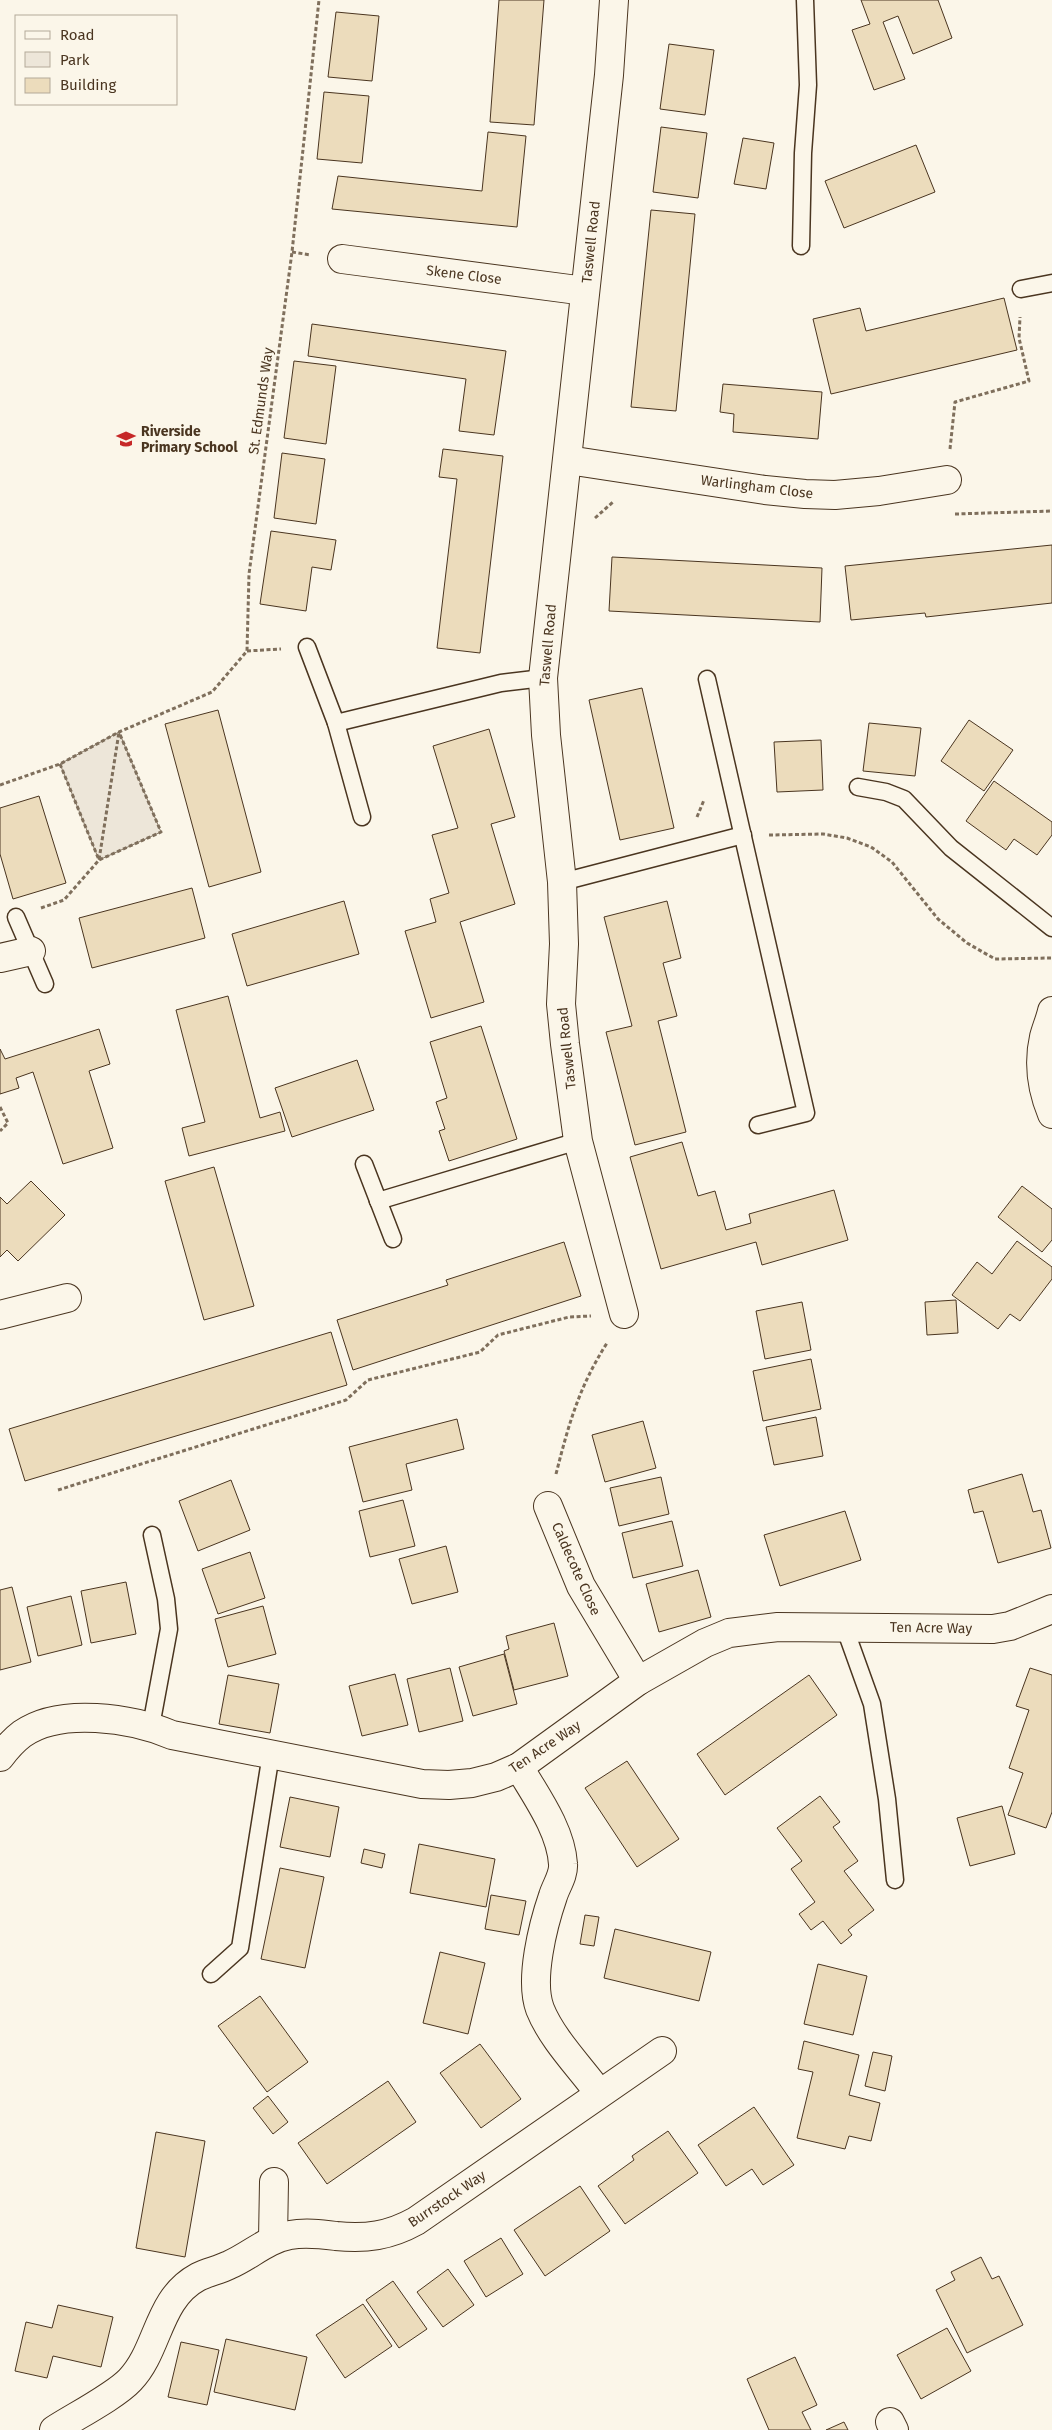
<svg xmlns="http://www.w3.org/2000/svg" width="1052" height="2430" viewBox="0 0 1052 2430" font-family="'Fira Sans',sans-serif">
  <style>
    .green { fill: #ede6d9; stroke: #887966 }
    .building { fill: #ecdcbc; stroke: #4a3520 }
    .lines { fill: none; stroke-linecap: round; stroke-linejoin: round }
    .service-casing { stroke: #4a3520; stroke-width: 19 }
    .minor-casing { stroke: #4a3520; stroke-width: 30 }
    .path { stroke: #7f6f5c; stroke-width: 3; stroke-dasharray: 4 2.5; stroke-linecap: butt }
    .service { stroke: #fbf6e9; stroke-width: 16 }
    .minor { stroke: #fbf6e9; stroke-width: 28 }
    .labels { text-anchor: middle; dominant-baseline: central; stroke-width: 4; stroke-linejoin: round; paint-order: stroke }
    .street-label { font-size: 14px; fill: #4a3520; stroke: #fbf6e9 }
    .poi-label { font-size: 14px; font-weight: bold; fill: #4a3520; stroke: #fbf6e9; text-anchor: start }
  </style>
  <rect width="100%" height="100%" fill="#fbf6e9"/>
  <path class="green" d="M119,732L161,832L99,860L60,764Z"/>
  <g class="building">
    <path d="M499,0H544L534,125L490,122Z"/>
    <path d="M861,0H938L952,38L913,54L898,16L883,22L905,79L874,90L852,30L870,24Z"/>
    <path d="M336,12L379,16L372,81L328,77Z"/>
    <path d="M669,44L714,50L705,115L660,109Z"/>
    <path d="M324,92L369,96L362,163L317,159Z"/>
    <path d="M661,127L707,133L698,198L653,192Z"/>
    <path d="M488,132L526,136L517,227L332,209L338,176L482,191Z"/>
    <path d="M743,138L774,143L766,189L734,184Z"/>
    <path d="M916,145L935,192L844,228L825,181Z"/>
    <path d="M651,210L695,214L676,411L631,407Z"/>
    <path d="M1004,298L1017,350L831,394L813,319L860,308L866,331Z"/>
    <path d="M312,324L506,351L494,435L459,431L466,379L308,356Z"/>
    <path d="M294,361L336,366L326,444L284,438Z"/>
    <path d="M723,384L822,392L818,439L733,432L734,414L720,412Z"/>
    <path d="M443,449L503,456L480,653L437,648L457,479L439,477Z"/>
    <path d="M282,453L325,459L316,524L274,518Z"/>
    <path d="M271,531L336,540L331,570L312,567L306,611L260,604Z"/>
    <path d="M1052,545V603L926,617L925,613L851,620L845,566Z"/>
    <path d="M612,557L822,568L820,622L609,611Z"/>
    <path d="M642,688L674,828L620,840L589,700Z"/>
    <path d="M218,710L261,872L209,887L165,724Z"/>
    <path d="M969,720L1013,750L984,791L941,761Z"/>
    <path d="M869,723L921,728L915,776L863,771Z"/>
    <path d="M489,729L515,817L491,824L515,904L460,922L484,1002L431,1018L405,931L436,922L430,899L449,893L432,835L458,828L433,746Z"/>
    <path d="M821,740L823,790L777,792L774,742Z"/>
    <path d="M994,781L1052,822V835L1037,855L1014,839L1006,850L966,821Z"/>
    <path d="M39,796L66,883L13,899L0,854V808Z"/>
    <path d="M192,888L205,938L92,968L79,918Z"/>
    <path d="M344,901L359,954L247,986L232,934Z"/>
    <path d="M667,901L681,958L663,963L677,1016L658,1021L686,1132L635,1145L606,1032L632,1026L604,917Z"/>
    <path d="M228,996L260,1118L280,1112L285,1131L189,1156L182,1128L205,1122L176,1010Z"/>
    <path d="M481,1026L517,1139L449,1161L439,1131L445,1129L436,1102L447,1098L430,1042Z"/>
    <path d="M99,1029L110,1064L89,1071L113,1148L63,1164L33,1072L16,1078L19,1088L0,1094V1049L5,1059Z"/>
    <path d="M357,1060L374,1110L292,1137L275,1088Z"/>
    <path d="M682,1142L698,1196L715,1191L726,1230L751,1223L749,1214L834,1190L848,1240L762,1265L756,1242L661,1269L630,1157Z"/>
    <path d="M214,1167L254,1306L204,1320L165,1181Z"/>
    <path d="M31,1181L65,1215L18,1261L7,1250L0,1257V1197L7,1204Z"/>
    <path d="M1022,1186L1052,1209V1240L1042,1252L998,1217Z"/>
    <path d="M1017,1241L1052,1267V1279L1020,1321L1010,1314L998,1329L952,1295L977,1262L992,1274Z"/>
    <path d="M564,1242L581,1296L353,1370L337,1320L448,1285L446,1280Z"/>
    <path d="M956,1300L958,1333L927,1335L925,1302Z"/>
    <path d="M802,1302L811,1350L765,1359L756,1311Z"/>
    <path d="M331,1332L347,1385L25,1481L9,1429Z"/>
    <path d="M811,1359L821,1409L763,1421L753,1371Z"/>
    <path d="M816,1417L823,1456L774,1465L766,1427Z"/>
    <path d="M457,1419L464,1449L406,1464L412,1490L363,1502L349,1447Z"/>
    <path d="M643,1421L656,1468L605,1482L592,1435Z"/>
    <path d="M1022,1474L1033,1512L1041,1510L1051,1548L998,1563L983,1511L974,1513L968,1490Z"/>
    <path d="M661,1477L669,1514L619,1526L610,1488Z"/>
    <path d="M231,1480L250,1530L198,1551L179,1501Z"/>
    <path d="M403,1500L415,1546L370,1557L359,1511Z"/>
    <path d="M845,1511L861,1560L780,1586L764,1535Z"/>
    <path d="M672,1521L683,1566L633,1578L622,1533Z"/>
    <path d="M446,1546L458,1592L412,1604L399,1559Z"/>
    <path d="M250,1552L265,1598L218,1614L202,1569Z"/>
    <path d="M698,1570L711,1617L659,1632L646,1584Z"/>
    <path d="M126,1582L136,1634L91,1643L81,1591Z"/>
    <path d="M12,1587L31,1662L0,1670V1590Z"/>
    <path d="M71,1596L82,1645L38,1656L27,1607Z"/>
    <path d="M263,1606L276,1654L228,1667L215,1619Z"/>
    <path d="M554,1623L568,1676L514,1690L504,1651L509,1649L506,1636Z"/>
    <path d="M504,1654L517,1704L473,1716L459,1667Z"/>
    <path d="M450,1668L463,1721L419,1732L407,1679Z"/>
    <path d="M1030,1668L1052,1675V1812L1046,1828L1008,1815L1023,1773L1009,1768L1029,1710L1016,1706Z"/>
    <path d="M395,1674L408,1725L362,1736L349,1686Z"/>
    <path d="M228,1675L279,1684L270,1733L219,1724Z"/>
    <path d="M809,1675L837,1715L725,1795L697,1754Z"/>
    <path d="M627,1761L679,1839L637,1867L585,1788Z"/>
    <path d="M820,1796L840,1822L833,1827L858,1861L844,1871L874,1910L848,1930L852,1935L841,1944L823,1921L811,1930L799,1914L815,1902L791,1869L802,1861L777,1828Z"/>
    <path d="M290,1797L339,1807L330,1857L280,1847Z"/>
    <path d="M1002,1806L1015,1854L970,1866L957,1818Z"/>
    <path d="M419,1844L495,1859L486,1907L410,1893Z"/>
    <path d="M364,1849L385,1854L382,1868L361,1863Z"/>
    <path d="M280,1868L324,1877L305,1968L261,1959Z"/>
    <path d="M491,1895L526,1901L519,1935L485,1929Z"/>
    <path d="M585,1915L599,1917L594,1946L580,1944Z"/>
    <path d="M615,1929L711,1952L699,2001L604,1978Z"/>
    <path d="M440,1952L485,1963L468,2034L423,2023Z"/>
    <path d="M818,1964L867,1976L853,2035L804,2024Z"/>
    <path d="M260,1996L308,2062L267,2092L218,2026Z"/>
    <path d="M804,2041L859,2055L849,2095L880,2103L871,2141L849,2136L845,2149L797,2138L813,2072L798,2069Z"/>
    <path d="M480,2044L521,2099L481,2128L440,2073Z"/>
    <path d="M873,2052L892,2056L885,2091L865,2086Z"/>
    <path d="M388,2081L416,2122L327,2184L298,2143Z"/>
    <path d="M268,2096L288,2122L273,2134L253,2108Z"/>
    <path d="M754,2107L794,2165L763,2185L752,2169L726,2186L698,2145Z"/>
    <path d="M668,2131L698,2173L625,2224L598,2186L634,2160L632,2156Z"/>
    <path d="M156,2132L205,2141L185,2257L136,2248Z"/>
    <path d="M580,2186L610,2231L545,2276L514,2230Z"/>
    <path d="M501,2238L523,2274L486,2297L464,2261Z"/>
    <path d="M981,2257L992,2279L999,2276L1023,2325L967,2353L936,2290L955,2280L951,2272Z"/>
    <path d="M448,2269L474,2305L443,2327L417,2292Z"/>
    <path d="M393,2281L427,2329L399,2348L366,2300Z"/>
    <path d="M363,2304L392,2346L345,2378L316,2335Z"/>
    <path d="M58,2305L113,2317L101,2367L53,2356L47,2378L15,2371L26,2322L52,2328Z"/>
    <path d="M947,2328L971,2371L921,2399L897,2355Z"/>
    <path d="M226,2339L307,2357L295,2410L214,2392Z"/>
    <path d="M181,2342L219,2350L207,2405L168,2397Z"/>
    <path d="M795,2357L817,2405L802,2412L811,2430H769L747,2379Z"/>
    <path d="M844,2422L848,2430H826Z"/>
  </g>
  <g class="lines">
    <g class="service-casing">
      <g id="service">
        <path d="M801,246L803,153L808,85L805,0"/>
        <path d="M1021,289L1052,283"/>
        <path d="M307,647L336,723L362,817"/>
        <path d="M707,679L806,1113L758,1125"/>
        <path d="M336,723L501,683L543,678"/>
        <path d="M858,787L886,792L904,799L951,848L1052,928"/>
        <path d="M562,882L743,835"/>
        <path d="M16,917L45,984"/>
        <path d="M364,1164L393,1239"/>
        <path d="M378,1201L578,1141"/>
        <path d="M844,1626L872,1704L887,1799L895,1880"/>
        <path d="M151,1726L169,1629L166,1599L152,1535"/>
        <path d="M211,1974L240,1948L271,1754"/>
      </g>
    </g>
    <g class="minor-casing">
      <g id="minor">
        <path d="M614,0L609,75L543,678L546,735L562,882L564,944L561,1004L565,1044L578,1141L624,1314"/>
        <path d="M342,259L585,291"/>
        <path d="M568,460L765,490L805,494L835,495L879,491L947,480"/>
        <path d="M0,958L31,951"/>
        <path d="M1052,1011C1050,1020 1046,1029 1044,1037C1038,1063 1042,1090 1052,1114"/>
        <path d="M0,1315L67,1298"/>
        <path d="M548,1506L581,1586L638,1681"/>
        <path d="M0,1757C6,1749 14,1740 22,1734C60,1707 132,1718 172,1735L422,1784L449,1785L472,1783L496,1777L519,1767L638,1681L705,1643L729,1633L778,1627L993,1629L1010,1626L1052,1609"/>
        <path d="M519,1767C536,1796 561,1830 563,1864C564,1875 556,1886 553,1896C543,1925 529,1980 540,2009C552,2039 580,2067 599,2093"/>
        <path d="M273,2239L274,2182"/>
        <path d="M890,2422L894,2430"/>
        <path d="M54,2430C74,2417 115,2396 130,2380C159,2350 157,2299 198,2277C208,2272 219,2270 229,2265C250,2256 267,2239 290,2235C305,2232 321,2234 336,2236C366,2239 389,2236 416,2221L662,2051"/>
      </g>
    </g>
    <g class="path">
      <path d="M292,252L311,255"/>
      <path d="M950,449L955,402L1029,381L1019,338L1020,317"/>
      <path d="M955,514L1052,511"/>
      <path d="M595,518L613,502"/>
      <path d="M247,651L281,649"/>
      <path d="M60,764L99,860L161,832L119,732"/>
      <path d="M0,785L60,764L119,732L212,692L247,651L249,574L292,252L319,0"/>
      <path d="M697,817L704,800"/>
      <path d="M769,835L823,834L847,838L871,847L892,862L938,919L967,943L995,959L1051,958"/>
      <path d="M41,908L64,900L99,860L119,732"/>
      <path d="M0,1107L8,1123L0,1131"/>
      <path d="M556,1474C569,1423 579,1387 607,1343"/>
      <path d="M58,1490L346,1400L368,1380L480,1352L498,1335L569,1317L591,1316"/>
    </g>
    <use href="#service" class="service"/>
    <use href="#minor" class="minor"/>
  </g>
  <defs>
    <g id="school-bare" transform="scale(1.5)"><path d="M0-5L7-2L0 1L-7-2ZM-4 1L0 2.5L4 1V4Q0 6-4 4Z" fill="#c62828" stroke="#fbf6e9" stroke-width="2.5" paint-order="stroke"/></g>
  </defs>
  <g fill-rule="evenodd">
    <use href="#school-bare" x="126" y="439"/>
  </g>
  <g class="labels">
    <g class="street-label">
      <text transform="translate(591 242) rotate(-84)">Taswell Road</text>
      <text transform="translate(464 275) rotate(7)">Skene Close</text>
      <text transform="translate(261 401) rotate(-82)">St. Edmunds Way</text>
      <text transform="translate(757 487) rotate(7)">Warlingham Close</text>
      <text transform="translate(548 645) rotate(-85)">Taswell Road</text>
      <text transform="translate(567 1048) rotate(-96)">Taswell Road</text>
      <text transform="translate(576 1569) rotate(66)">Caldecote Close</text>
      <text transform="translate(931 1628) rotate(1)">Ten Acre Way</text>
      <text transform="translate(545 1747) rotate(-34)">Ten Acre Way</text>
      <text transform="translate(447 2199) rotate(-34)">Burrstock Way</text>
    </g>
    <g class="poi-label">
      <text x="141" y="431">Riverside<tspan x="141" dy="16">Primary School</tspan></text>
    </g>
  </g>
  <rect x="15" y="15" width="162" height="90" fill="#fbf6e9" stroke="#b4a999"/>
  <rect x="25" y="31" width="25" height="8" fill="#fbf6e9" stroke="#b4a999"/>
  <text x="60" y="40" font-size="15" fill="#4a3520">Road</text>
  <rect x="25" y="52" width="25" height="15" fill="#ede6d9" stroke="#b4a999"/>
  <text x="60" y="65" font-size="15" fill="#4a3520">Park</text>
  <rect x="25" y="78" width="25" height="15" fill="#ecdcbc" stroke="#b4a999"/>
  <text x="60" y="90" font-size="15" fill="#4a3520">Building</text>
</svg>
